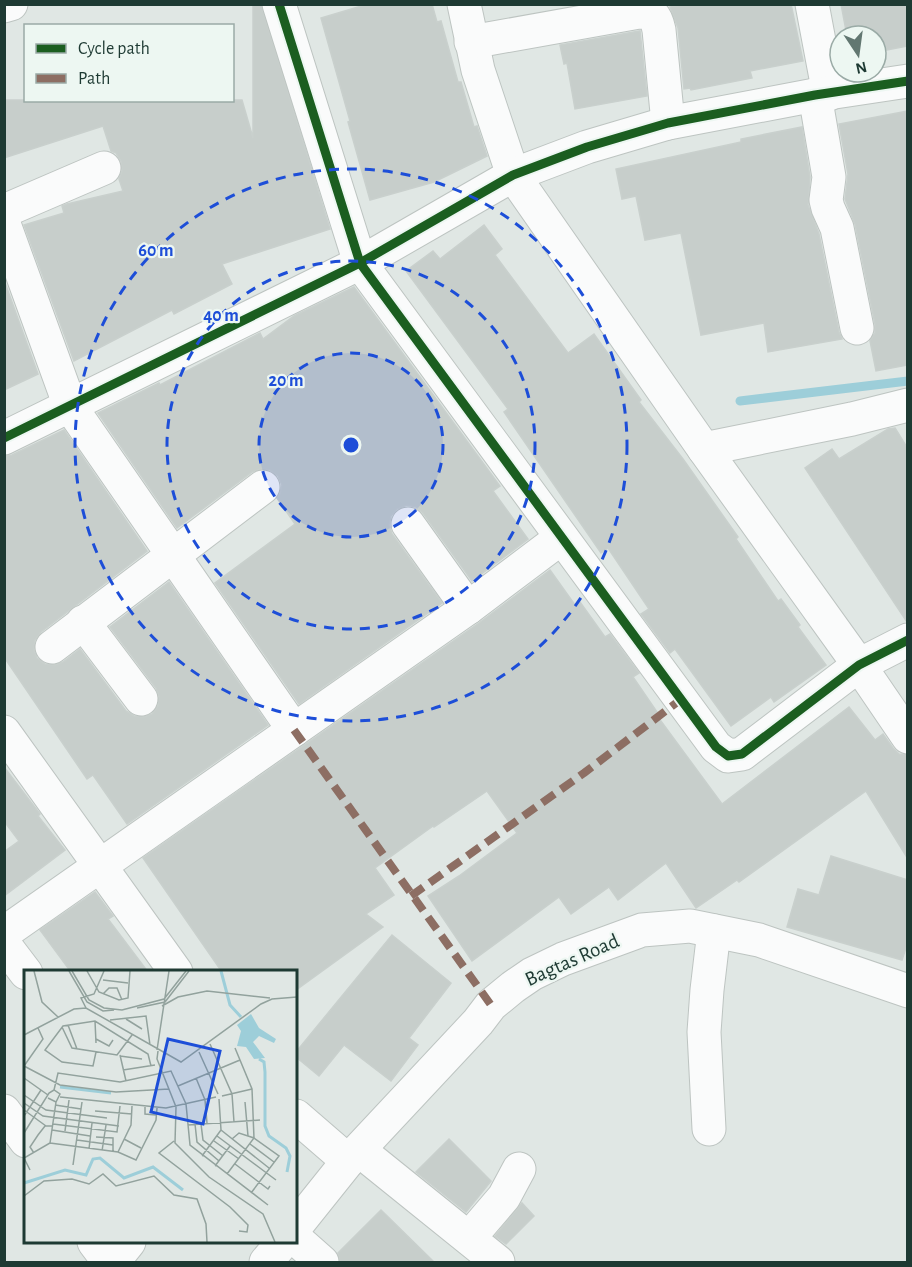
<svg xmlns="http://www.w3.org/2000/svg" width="912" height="1267" viewBox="0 0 912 1267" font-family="'Alegreya Sans',sans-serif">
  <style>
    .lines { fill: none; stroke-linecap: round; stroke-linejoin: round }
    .stream { stroke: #9dced9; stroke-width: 9 }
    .building { fill: #c7cecb; stroke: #c9d0cd; stroke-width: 1.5 }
    .minor-casing { stroke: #bdc4c1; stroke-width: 35 }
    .minor { stroke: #fafbfb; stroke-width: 33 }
    .quiet { stroke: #8d6e63; stroke-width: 8; stroke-dasharray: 15 8; stroke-linecap: butt }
    .cycleway-casing { stroke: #edf7f2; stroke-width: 13 }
    .cycleway { stroke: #1b5e20; stroke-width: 9 }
    .ring { fill: none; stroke: #1d4ed8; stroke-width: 3; stroke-dasharray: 10 8 }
    .labels { text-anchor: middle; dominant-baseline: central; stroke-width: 4.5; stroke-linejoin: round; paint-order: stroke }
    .street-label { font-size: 21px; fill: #1e3a33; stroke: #edf7f2 }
    .inset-river { fill: none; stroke: #9dced9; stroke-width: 3 }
    .inset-road { fill: none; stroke: #92a29d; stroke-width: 1.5 }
    .view { fill: #1d4ed8; fill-opacity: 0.15; stroke: #1d4ed8; stroke-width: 3 }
    .inset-edge { fill: none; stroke: #1e3a33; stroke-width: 3 }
    .centre { fill: #1d4ed8; stroke: #edf7f2; stroke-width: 3 }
    .ring-label { font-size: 18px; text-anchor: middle; font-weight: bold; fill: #1d4ed8; stroke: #edf7f2; stroke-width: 4.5; stroke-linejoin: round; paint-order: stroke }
  </style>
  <rect width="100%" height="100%" fill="#e0e7e4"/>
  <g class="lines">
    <path class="stream" d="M740,401L908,381"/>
  </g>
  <g class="building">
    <path d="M253,4H261L330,229L222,264L232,284L174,314L172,310L74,361L24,225L64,213L62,206L67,204L123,191L119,179L122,171L121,161L116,153L111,151L103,126L4,158V100H242L253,138Z"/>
    <path d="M368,4H432L437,22L441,21L458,82H461L474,127L477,126L487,156L434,182L370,200L348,122L350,121L321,18Z"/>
    <path d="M685,4H791L803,61L750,71L752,78L691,90L690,88L684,89L678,28L670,7Z"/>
    <path d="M841,4H908V46L876,52V36H847Z"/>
    <path d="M640,31L647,96L575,109L567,63L564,64L560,45Z"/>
    <path d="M908,111V365L876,371L870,341L875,333V324L855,224L845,199L848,174L839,124Z"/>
    <path d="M802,127L810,177L808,205L819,234L839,332L842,339L768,352L764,323L701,335L681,233L645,240L636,196L622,199L616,169L741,142V139Z"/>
    <path d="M484,225L502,249L495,255L568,353L594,334L641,400L639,402L683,459L738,537L736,539L778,601L781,599L800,625L798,627L826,665L774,702L771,697L731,726L675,649L670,653L641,614L649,609L608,548L601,553L504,412L508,409L406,271L433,251L440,259Z"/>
    <path d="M4,280L38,374L4,390Z"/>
    <path d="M354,287L500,486L493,491L528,539L472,581L423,513L416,507L407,505L397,509L391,516L389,525L392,534L442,603L299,704L215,583L295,524L277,498L280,494L282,485L278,476L270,470L260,469L252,472L177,528L98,413L159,383L160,385L260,333L263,339L294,316Z"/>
    <path d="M895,428L908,449L907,622L805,468L832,449L839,459L888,429Z"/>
    <path d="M64,430L147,551L41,632L35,640L34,650L37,658L45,664L55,665L63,662L80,649L126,711L134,716L144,717L152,714L158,706L159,696L156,688L110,627L169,582L268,725L127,824L93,775L87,779L4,657V456L12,455Z"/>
    <path d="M550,570L575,605L580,602L605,637L610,634L639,673L633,677L657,712L655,713L722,804L849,707L875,740L883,734L893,748L899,754L908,755V859L866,791L739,882L737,880L696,908L666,863L618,900L609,887L571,914L559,897L472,961L428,896L459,876L517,833L487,791L434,827L433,826L375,868L394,895L366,914L383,927L296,990V972H222L143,858L479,623Z"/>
    <path d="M4,767L40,814L38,816L65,850L4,896V852L19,841L4,821Z"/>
    <path d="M831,856L908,880V942L902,960L787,927L798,889L819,895Z"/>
    <path d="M95,892L113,916L108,919L148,972H71L40,930Z"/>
    <path d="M392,935L451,983L409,1038L418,1045L391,1081L344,1045L319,1076L296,1057V1052Z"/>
    <path d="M449,1139L491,1181L466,1212L416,1172Z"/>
    <path d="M522,1203L534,1216L506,1244L495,1236Z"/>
    <path d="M381,1210L435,1263H340L338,1253Z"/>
  </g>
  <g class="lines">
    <g class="minor-casing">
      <g id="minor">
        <path d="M279,4L360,263L716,747L728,756L742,754L859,665L908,640"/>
        <path d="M464,4L478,70L513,175L704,449L859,665L908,737"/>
        <path d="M812,4L829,94"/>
        <path d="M4,6L11,4"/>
        <path d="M471,42L639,12C654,13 656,16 659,30L668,123"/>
        <path d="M815,95L829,177L826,200L828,208L837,228L857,328"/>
        <path d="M4,211L104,168"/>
        <path d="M4,224L70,406L294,730"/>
        <path d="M4,438L360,263L513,175L587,147L668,123L815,95L908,81"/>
        <path d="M704,449L852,419L908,405"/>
        <path d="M408,524L468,608"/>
        <path d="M83,622L141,699"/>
        <path d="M52,647L263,487"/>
        <path d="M4,732L176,972"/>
        <path d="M4,933L468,608L561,538"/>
        <path d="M4,944L26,973"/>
        <path d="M4,1111L26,1141"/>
        <path d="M296,1116L348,1161"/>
        <path d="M709,1129L704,1032L707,990L714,931"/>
        <path d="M359,1150L498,1262"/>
        <path d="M296,1226L348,1161L478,1022L491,1005L513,987L532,974L563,959L642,930L690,926L759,940L908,991"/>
        <path d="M469,1238L504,1197L519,1169"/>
        <path d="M296,1239L322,1262"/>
        <path d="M94,1242L109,1262"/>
        <path d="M113,1262L129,1242"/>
        <path d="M266,1262L283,1242"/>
      </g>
    </g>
    <use href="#minor" class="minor"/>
    <g class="quiet">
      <path d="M294,730L491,1005"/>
      <path d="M411,896L584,773L680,700"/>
    </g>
    <g class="cycleway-casing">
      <g id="cycleway">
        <path d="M279,4L360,263L716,747L728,756L742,754L859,665L908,640"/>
        <path d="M4,438L360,263L513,175L587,147L668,123L815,95L908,81"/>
      </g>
    </g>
    <use href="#cycleway" class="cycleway"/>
  </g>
  <circle cx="351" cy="445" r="92" fill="#1d4ed8" fill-opacity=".12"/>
  <g class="ring">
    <circle cx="351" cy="445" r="92"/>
    <circle cx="351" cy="445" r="184"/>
    <circle cx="351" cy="445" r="276"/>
  </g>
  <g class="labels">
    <g class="street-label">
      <text transform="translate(572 960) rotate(-24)">Bagtas Road</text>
    </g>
  </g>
  <g transform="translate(24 970)">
    <rect width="273" height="273" fill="#e0e7e4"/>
    <path d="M227,44L235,58L252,69L250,73L235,66L229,72L241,88L230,89L222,77L213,76L217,61L213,55Z" fill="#9dced9"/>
    <path class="inset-river" d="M197,1L206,35L217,47M235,89L240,92L241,102V156L245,166L262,178L266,186L263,202M36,117L87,123M0,213L41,200L62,205L69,189L76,188L100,208L129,197L159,220"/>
    <path class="inset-road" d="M10,1L18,32L34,47M45,1L63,32L79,41L90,40M48,1L65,30L80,38L98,40L140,29L162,1M63,1L75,22L95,30L104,28L106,1M79,10L104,13M79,24L85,18H93L98,30M138,36L154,27L183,21L246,28M62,38L57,28L70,24L80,1M113,38L141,32L165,1M102,49L118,59M86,50L122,46L126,75M71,51L72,73M44,55L53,79M38,57L48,78L93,85L108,65M0,65L50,39L62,38L157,92L237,34L248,29L273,27M72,69L85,76L89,70M186,74L208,124L210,152M211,78L228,119L230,168L255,186L227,223M133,80L145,1M134,81L133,89L152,137L151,173L185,207L239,244L251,272M72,82L69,96L38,92L21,80L39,56L71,51L124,84L127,96M175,82L194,124M96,85L102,111M96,86L118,89M0,96L36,115L92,122L145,119M0,96L19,69L14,58M99,100L131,95M0,108L24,125M172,108L181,130L183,153M154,116L216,90M30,120L34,103L96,112L147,101L162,134L166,175L244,235M0,125L22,140L83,148M198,126L228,119M36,127L142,138L192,127M221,132L224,166M0,133L19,146L95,156M31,135L57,139M121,137V144L132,145M0,140L22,156M71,141L108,144M0,146L17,120M29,154L93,162L96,136M171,154L173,172L195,191M177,154L179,170L199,186M164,155L236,150M28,160L66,166M197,160L245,198M41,161L45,130M0,163L25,123L30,120L36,124L32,132L24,128M193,166L252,210M72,167L89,168V181M100,169L117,178M53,170L89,175M150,171L135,183L206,237L224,255L223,262L215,261M190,171L215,189M26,173L94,182L112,190L132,150L133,138M226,174L250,192M65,179L68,153M78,181L82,155M94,182L107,155L108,136M10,183L6,177L14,165L21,156H28M178,186L197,160L195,129M211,194L244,219L246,216M49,195L58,132M191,196L206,176M6,200L0,188L26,173L32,132M203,204L230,168L215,163L208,169M0,226L20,211L48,209L65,214L79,204L92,216L130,206L150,225L173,229L182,254L183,272"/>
    <path class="view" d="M144,69L196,81L179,154L127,142Z"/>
    <rect width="273" height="273" class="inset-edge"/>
  </g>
  <circle cx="351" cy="445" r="9" class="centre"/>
  <g class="ring-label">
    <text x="156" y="256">60 m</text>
    <text x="221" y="321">40 m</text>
    <text x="286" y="386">20 m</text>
  </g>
  <rect width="912" height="1267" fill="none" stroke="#1e3a33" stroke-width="12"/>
  <rect x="24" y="24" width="210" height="78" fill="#edf7f2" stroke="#9aaba6" stroke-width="1.5"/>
  <rect x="36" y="44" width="30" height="9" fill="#1b5e20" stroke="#9aaba6" stroke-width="1.5"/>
  <text x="78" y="54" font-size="18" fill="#1e3a33">Cycle path</text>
  <rect x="36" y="74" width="30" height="9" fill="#8d6e63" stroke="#9aaba6" stroke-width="1.5"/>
  <text x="78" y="84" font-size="18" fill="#1e3a33">Path</text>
  <g transform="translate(858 54) rotate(167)"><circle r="28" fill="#edf7f2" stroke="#9aaba6" stroke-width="1.5"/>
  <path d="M0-4.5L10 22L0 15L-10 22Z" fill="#627771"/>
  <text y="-9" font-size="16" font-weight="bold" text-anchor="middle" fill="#1e3a33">N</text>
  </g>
</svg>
